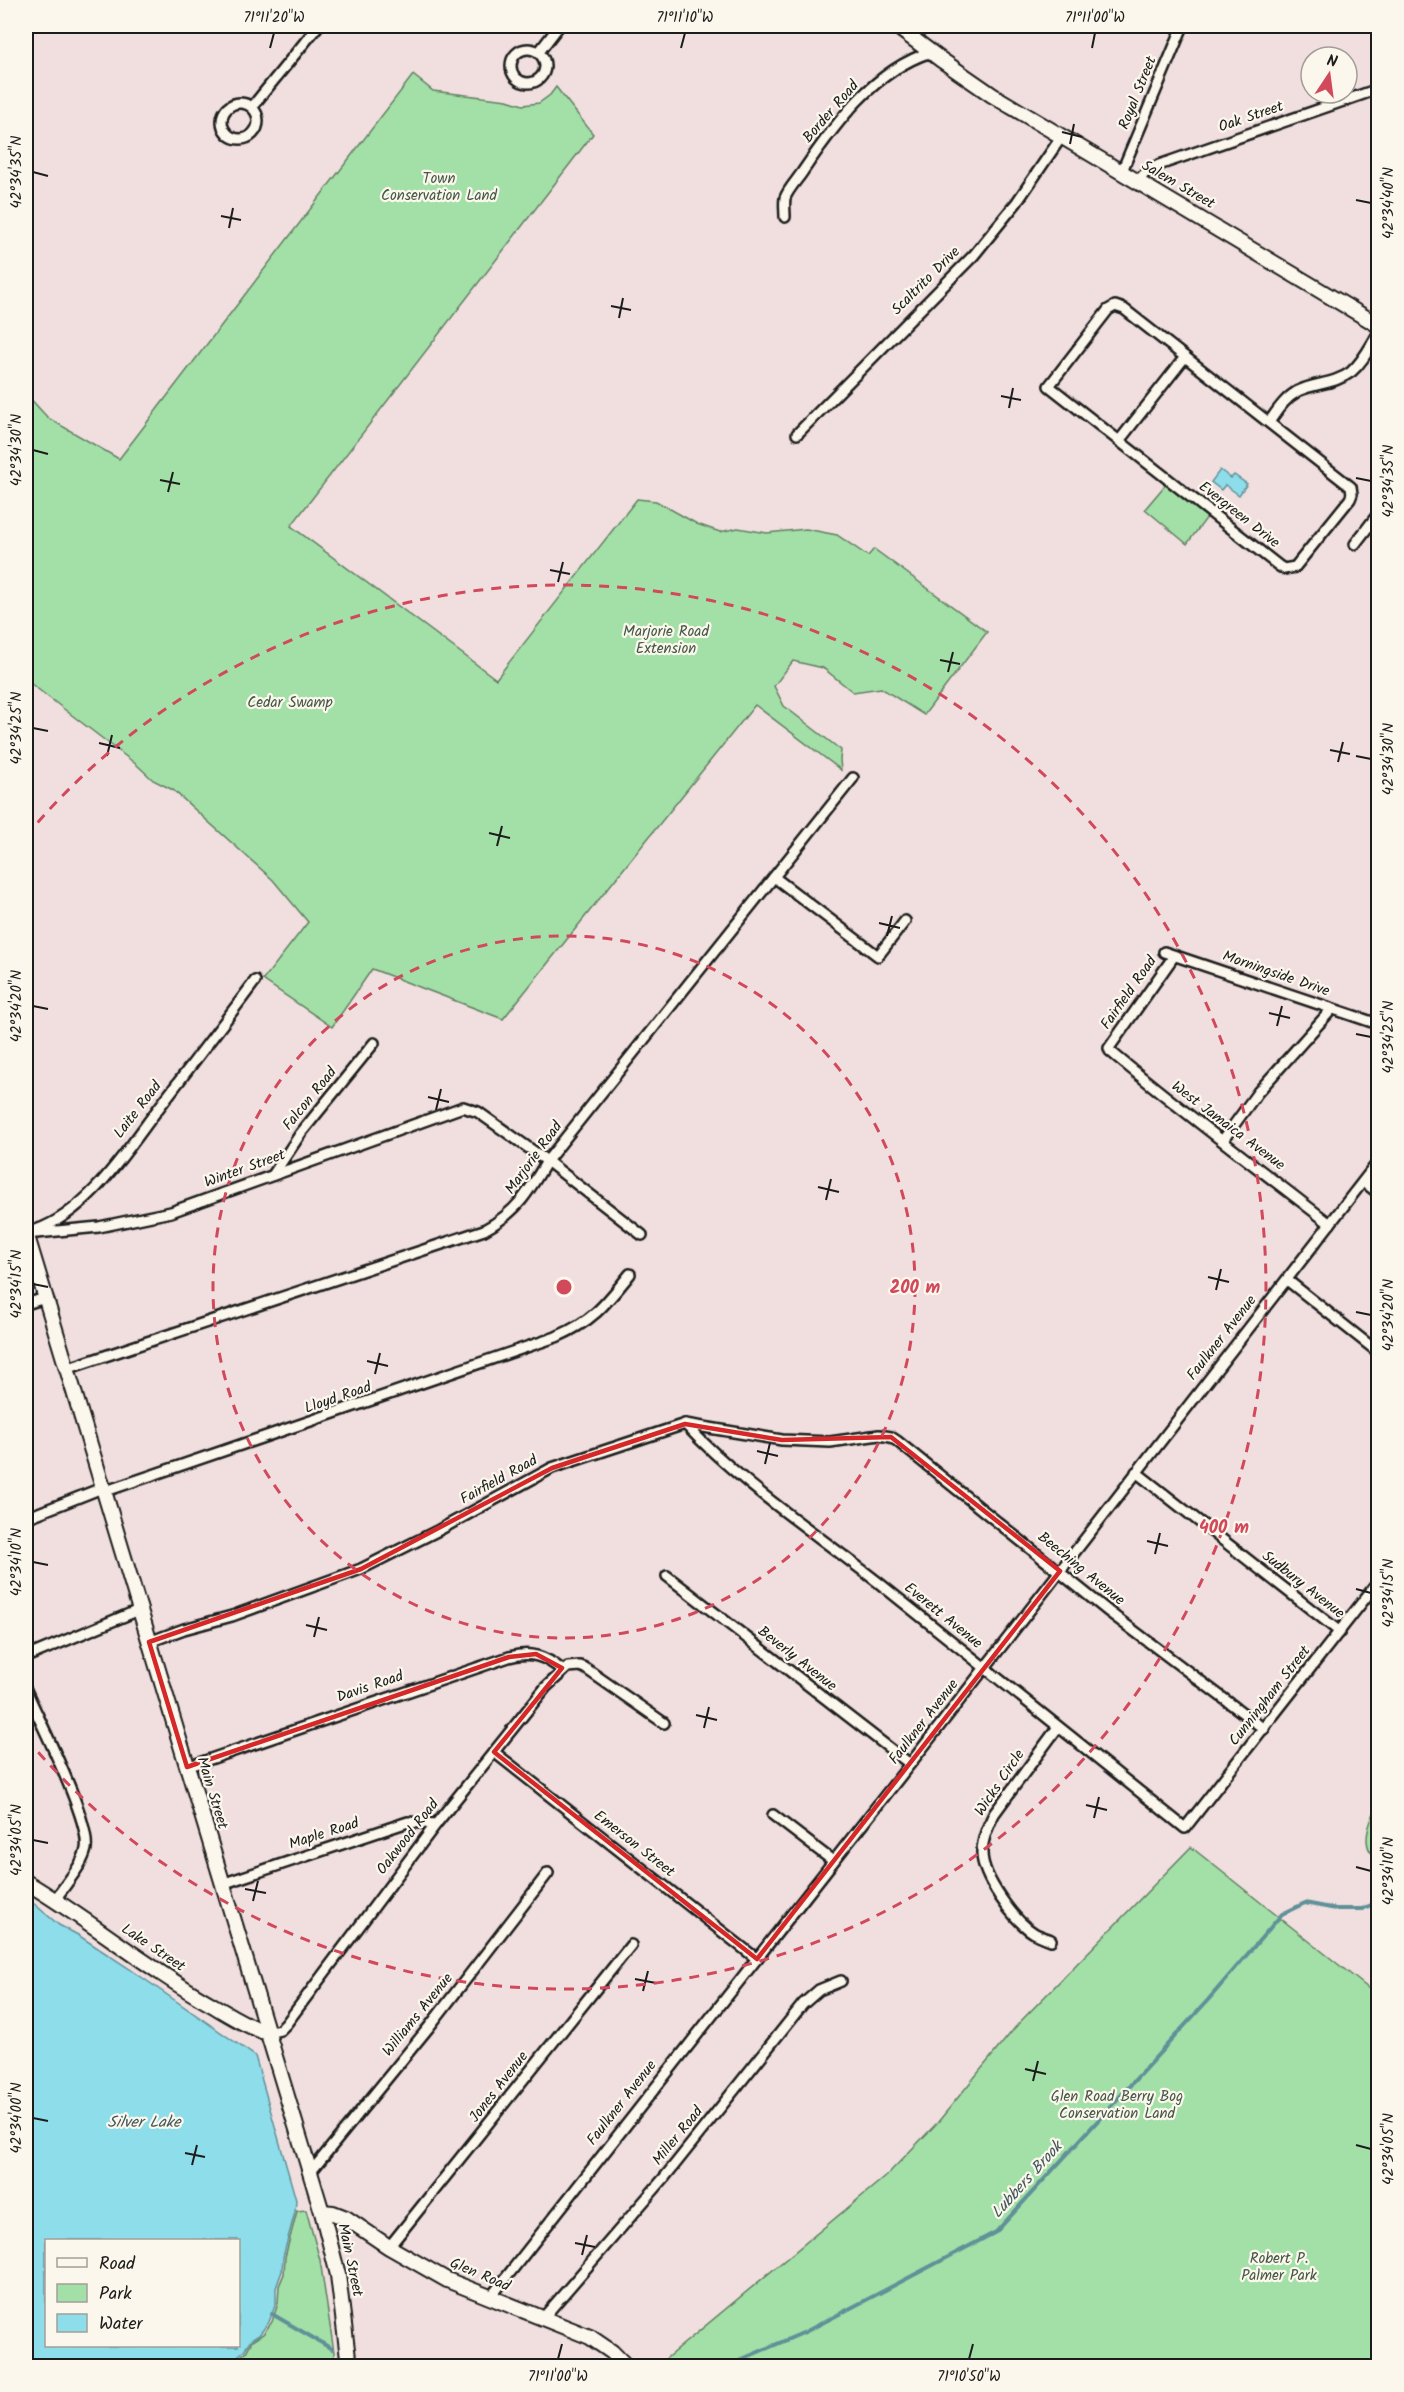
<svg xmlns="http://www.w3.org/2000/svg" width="1404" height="2392" viewBox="0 0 1404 2392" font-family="Kalam,sans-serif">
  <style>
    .green { fill: #a3e0a7; stroke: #607e62; stroke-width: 1.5 }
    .water { fill: #8eddeb; stroke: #609098; stroke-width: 1.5; fill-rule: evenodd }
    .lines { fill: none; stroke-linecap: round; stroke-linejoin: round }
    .stream { stroke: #609098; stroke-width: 4 }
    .street-casing { stroke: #1c1c1c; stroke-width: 14 }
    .secondary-casing { stroke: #1c1c1c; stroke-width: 18 }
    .street { stroke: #fbf7ec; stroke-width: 9 }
    .secondary { stroke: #fbf7ec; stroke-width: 14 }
    .marked { fill: none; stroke: #d62828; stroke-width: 4.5; stroke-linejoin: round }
    .ticks { fill: none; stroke: #1c1c1c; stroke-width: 2 }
    .ring { fill: none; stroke: #d1495b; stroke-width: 3; stroke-dasharray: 10 8 }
    .labels { text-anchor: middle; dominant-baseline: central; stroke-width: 4.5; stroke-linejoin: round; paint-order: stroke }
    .street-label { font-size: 15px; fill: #1c1c1c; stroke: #fbf7ec }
    .park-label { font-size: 15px; fill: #445746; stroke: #fbf7ec }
    .water-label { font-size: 16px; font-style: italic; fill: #3e565a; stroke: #fbf7ec }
    .centre { fill: #d1495b; stroke: #fbf7ec; stroke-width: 3 }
    .ring-label { font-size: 18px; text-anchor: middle; font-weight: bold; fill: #d1495b; stroke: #fbf7ec; stroke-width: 4.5; stroke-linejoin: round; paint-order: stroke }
    .neatline { fill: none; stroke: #1c1c1c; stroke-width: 2 }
    .ticks-label { font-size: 15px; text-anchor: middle; fill: #1c1c1c }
  </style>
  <rect width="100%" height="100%" fill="#f1dfdf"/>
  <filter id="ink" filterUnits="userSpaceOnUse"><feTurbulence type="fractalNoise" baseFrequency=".0167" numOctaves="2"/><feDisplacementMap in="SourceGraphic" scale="12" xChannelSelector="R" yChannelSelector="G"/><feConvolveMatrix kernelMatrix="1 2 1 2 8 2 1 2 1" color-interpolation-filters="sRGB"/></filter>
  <g filter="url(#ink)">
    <g class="green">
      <path d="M413,75L433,91L507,100L523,105L539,103L550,95L556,87L593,134L291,526L496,679L637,499L656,501L697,524L720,532L738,528L767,533L806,529L837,535L868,556L874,549L987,632L924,715L881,688L853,692L823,668L793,661L774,686L784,706L841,750L840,760L841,770L755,705L503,1019L372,969L332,1027L263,980L308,922L273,880L173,790L153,780L137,765L26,680V394L48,418L119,459Z"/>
      <path d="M1166,484L1208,516L1187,544L1145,509Z"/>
      <path d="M1378,1805V1858C1358,1848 1370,1820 1378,1805Z"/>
      <path d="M1191,1847L1378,1996V2366H657L886,2176L938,2122L1018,2024Z"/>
      <path d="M306,2210L320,2260L334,2352V2366H229L246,2352L252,2341L263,2334L272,2322L278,2303L279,2286L284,2274L285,2257L297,2211Z"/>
    </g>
    <g class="water">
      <path d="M1220,470L1231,478L1234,475L1247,484L1239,495L1225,485L1221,490L1211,482Z"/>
      <path d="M26,1897L59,1925L78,1935L130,1969L255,2056L296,2200L295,2212L283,2257L282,2271L276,2288V2303L269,2322L259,2335L251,2340L244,2351L225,2366H26ZM46,2240H238V2346H46Z"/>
    </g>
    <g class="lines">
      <g class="stream">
        <path d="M272,2314L332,2349"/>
        <path d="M726,2366L805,2332L996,2232L1208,2000L1282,1914L1305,1903L1336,1909H1362L1378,1902"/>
      </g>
      <g class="street-casing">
        <g id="street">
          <circle cx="528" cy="66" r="17"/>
          <path d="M539,52L559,26"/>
          <circle cx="240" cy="121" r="18"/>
          <path d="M252,107L318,26"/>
          <path d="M1122,171L1183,26"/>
          <path d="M1138,181L1145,173L1159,165L1378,89"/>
          <path d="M785,217C785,212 784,204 785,198C788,189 798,179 803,171C835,124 874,70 931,52"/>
          <path d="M1115,306L1124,309L1351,487L1352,494L1350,499L1295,567L1284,569L1279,566L1049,386L1108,310Z"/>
          <path d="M1269,422C1277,411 1285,398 1298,391C1315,383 1335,384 1351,372C1363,362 1370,347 1378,334"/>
          <path d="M797,434L974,255L1017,202L1062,136"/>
          <path d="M1119,441L1185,357"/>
          <path d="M1355,544L1378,514"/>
          <path d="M774,877L878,956L905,921"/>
          <path d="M1164,952L1378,1024"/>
          <path d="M1174,956L1109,1048L1110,1051C1181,1111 1257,1167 1330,1224"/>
          <path d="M1223,1140L1258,1092L1332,1009"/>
          <path d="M273,1175L301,1133L374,1043"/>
          <path d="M1364,1182L1378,1193"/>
          <path d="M36,1230C89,1212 128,1148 161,1105C192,1064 224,1023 255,981"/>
          <path d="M26,1234L99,1227L171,1212L463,1107L478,1112L547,1161L642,1235"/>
          <path d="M1287,1280L1378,1352"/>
          <path d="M26,1304L45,1298"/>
          <path d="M66,1369L484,1230C517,1212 528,1193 547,1161L853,778"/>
          <path d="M685,1424C742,1485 813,1531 879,1583C981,1664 1083,1747 1185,1828L1378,1582"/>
          <path d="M1136,1472L1340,1632"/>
          <path d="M103,1492L556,1337C593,1321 605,1305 630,1274"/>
          <path d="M26,1518L102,1488"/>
          <path d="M667,1576L910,1764"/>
          <path d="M149,1642L184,1629L232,1616L361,1569L439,1530L552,1468L685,1424L782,1440L830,1442L879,1435L891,1437L897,1441L1109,1612L1264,1729"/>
          <path d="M26,1657L139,1610"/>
          <path d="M26,1690C39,1720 91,1821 86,1849C82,1867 65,1884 55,1900"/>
          <path d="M494,1752L757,1959"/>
          <path d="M187,1767L509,1657C531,1651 545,1656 562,1670"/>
          <path d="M773,1815L833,1861"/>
          <path d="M222,1884L408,1822L436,1824"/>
          <path d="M1051,1940C1046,1938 1039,1936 1034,1933C1014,1921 982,1877 982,1853C982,1839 988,1826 994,1814L1058,1727"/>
          <path d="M267,2033L280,2030L286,2024L436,1824L546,1687L568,1667L580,1666L585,1668L664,1723"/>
          <path d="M310,2173L429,2027L548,1873"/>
          <path d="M389,2247L631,1945"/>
          <path d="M490,2298L910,1764L1378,1162"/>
          <path d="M543,2318L664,2178L803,2004L819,1990L841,1981"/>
        </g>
      </g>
      <g class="secondary-casing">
        <g id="secondary">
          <path d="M896,26L940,59L992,95L1378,325"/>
          <path d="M26,1233L322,2212L338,2275L349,2366"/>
          <path d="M26,1882C90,1920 148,1969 214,2006C231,2016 248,2027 267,2033"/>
          <path d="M322,2212L333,2213L346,2218L389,2247L447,2280L590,2337L612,2352L626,2366"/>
        </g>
      </g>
      <use href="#street" class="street"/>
      <use href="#secondary" class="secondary"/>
    </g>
  </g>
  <path class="marked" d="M685,1424L782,1440L891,1437L1060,1571L757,1959L494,1752L562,1668L536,1654L509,1657L187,1767L149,1642L361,1569L552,1468Z"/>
  <path class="ticks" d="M270,48L274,33M681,48L685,33M1092,48L1095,33M1062,132L1082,137M1070,144L1074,124M33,172L48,176M1356,200L1371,203M221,216L241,220M229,228L233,208M611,306L631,310M619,318L623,298M1001,396L1021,400M1009,408L1013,388M33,450L48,454M1356,478L1371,481M160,480L180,484M168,492L173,472M550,570L570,574M558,582L563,562M940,660L960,664M948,672L953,652M33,728L48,731M99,743L120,748M1330,750L1350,754M107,756L112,735M1356,756L1371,759M1338,762L1343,742M489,833L510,838M497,846L502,826M879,923L900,928M887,936L892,916M33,1006L48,1009M1269,1013L1290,1018M1277,1026L1282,1006M1356,1034L1371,1037M428,1097L449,1102M436,1110L441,1089M818,1187L839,1192M826,1200L831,1179M1208,1277L1229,1282M33,1284L48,1287M1216,1290L1221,1269M1356,1312L1371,1315M367,1361L388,1366M375,1374L380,1353M757,1451L778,1456M765,1464L770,1443M1147,1541L1168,1546M1155,1554L1160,1533M33,1562L48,1565M1356,1589L1371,1593M306,1625L327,1630M314,1637L319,1617M696,1715L717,1720M704,1728L709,1707M1086,1805L1107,1810M1094,1818L1099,1797M33,1840L48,1843M1356,1867L1371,1871M245,1889L266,1893M253,1901L258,1881M635,1979L656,1983M643,1991L648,1971M1025,2069L1046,2074M1033,2081L1038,2061M33,2118L48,2121M1356,2145L1371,2149M185,2153L205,2157M192,2165L197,2145M575,2243L595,2247M582,2255L587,2235M558,2359L562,2344M969,2359L973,2344"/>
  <g class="ring">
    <circle cx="564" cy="1287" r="351"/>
    <path d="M26 836A702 702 0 1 1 26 1738"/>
  </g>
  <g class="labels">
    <g class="street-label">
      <text transform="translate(1138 93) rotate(-68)">Royal Street</text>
      <text transform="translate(831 112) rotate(-49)">Border Road</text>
      <text transform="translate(1251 117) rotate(-19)">Oak Street</text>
      <text transform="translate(1178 185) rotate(30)">Salem Street</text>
      <text transform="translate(926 281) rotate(-45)">Scaltrito Drive</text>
      <text transform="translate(1239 515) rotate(38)">Evergreen Drive</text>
      <text transform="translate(1276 974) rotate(19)">Morningside Drive</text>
      <text transform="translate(1129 993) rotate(-55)">Fairfield Road</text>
      <text transform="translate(310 1099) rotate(-51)">Falcon Road</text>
      <text transform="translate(138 1110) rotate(-52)">Laite Road</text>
      <text transform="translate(1228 1126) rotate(37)">West Jamaica Avenue</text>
      <text transform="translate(534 1158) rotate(-54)">Marjorie Road</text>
      <text transform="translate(245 1169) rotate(-20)">Winter Street</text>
      <text transform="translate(1222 1338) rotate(-52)">Faulkner Avenue</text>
      <text transform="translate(338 1398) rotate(-19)">Lloyd Road</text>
      <text transform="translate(499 1480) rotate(-29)">Fairfield Road</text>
      <text transform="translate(1081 1569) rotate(39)">Beeching Avenue</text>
      <text transform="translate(1303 1585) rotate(38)">Sudbury Avenue</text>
      <text transform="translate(943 1616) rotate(39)">Everett Avenue</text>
      <text transform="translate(797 1659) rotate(38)">Beverly Avenue</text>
      <text transform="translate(370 1687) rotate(-19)">Davis Road</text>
      <text transform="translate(1270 1696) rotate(-52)">Cunningham Street</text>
      <text transform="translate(924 1722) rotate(-52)">Faulkner Avenue</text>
      <text transform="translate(1000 1783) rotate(-56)">Wicks Circle</text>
      <text transform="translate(212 1793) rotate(73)">Main Street</text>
      <text transform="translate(324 1834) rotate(-18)">Maple Road</text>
      <text transform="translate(408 1837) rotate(-52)">Oakwood Road</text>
      <text transform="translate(634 1844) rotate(38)">Emerson Street</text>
      <text transform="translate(153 1948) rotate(34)">Lake Street</text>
      <text transform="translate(418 2015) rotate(-51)">Williams Avenue</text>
      <text transform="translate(499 2087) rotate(-52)">Jones Avenue</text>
      <text transform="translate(622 2103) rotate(-52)">Faulkner Avenue</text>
      <text transform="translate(678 2136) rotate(-51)">Miller Road</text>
      <text transform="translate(350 2260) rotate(78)">Main Street</text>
      <text transform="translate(480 2275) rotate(23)">Glen Road</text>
    </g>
    <g class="park-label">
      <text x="439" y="179">Town<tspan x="439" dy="17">Conservation Land</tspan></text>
      <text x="666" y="632">Marjorie Road<tspan x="666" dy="17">Extension</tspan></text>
      <text x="290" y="703">Cedar Swamp</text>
      <text x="1117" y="2097">Glen Road Berry Bog<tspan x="1117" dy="17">Conservation Land</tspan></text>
      <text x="1279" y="2259">Robert P.<tspan x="1279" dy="17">Palmer Park</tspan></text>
    </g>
    <g class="water-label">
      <text x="144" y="2122">Silver Lake</text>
      <text transform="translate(1027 2180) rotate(-48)">Lubbers Brook</text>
    </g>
  </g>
  <circle cx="564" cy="1287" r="9" class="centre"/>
  <g class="ring-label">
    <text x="915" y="1293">200 m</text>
    <text x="1224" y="1533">400 m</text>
  </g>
  <rect width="1404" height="2392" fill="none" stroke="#fbf7ec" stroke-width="66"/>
  <rect x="45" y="2239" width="195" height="108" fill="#fbf7ec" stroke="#a29f99" stroke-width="1.5"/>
  <rect x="57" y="2258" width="30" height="9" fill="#fbf7ec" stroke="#a29f99" stroke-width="1.5"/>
  <text x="99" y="2269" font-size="18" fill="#1c1c1c">Road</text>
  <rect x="57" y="2284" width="30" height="18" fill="#a3e0a7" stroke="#a29f99" stroke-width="1.5"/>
  <text x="99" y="2299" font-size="18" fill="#1c1c1c">Park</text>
  <rect x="57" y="2314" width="30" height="18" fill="#8eddeb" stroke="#a29f99" stroke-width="1.5"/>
  <text x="99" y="2329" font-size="18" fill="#1c1c1c">Water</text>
  <g transform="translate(1329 75) rotate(13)"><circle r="28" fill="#fbf7ec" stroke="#a29f99" stroke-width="1.5"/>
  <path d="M0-4.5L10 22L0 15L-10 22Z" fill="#d1495b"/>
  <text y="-9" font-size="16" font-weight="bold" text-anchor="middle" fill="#1c1c1c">N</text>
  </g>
  <rect x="33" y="33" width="1338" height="2326" class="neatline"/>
  <g class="ticks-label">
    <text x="274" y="22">71°11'20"W</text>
    <text x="685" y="22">71°11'10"W</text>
    <text x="1095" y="22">71°11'00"W</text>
    <text transform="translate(16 172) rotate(-90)" y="5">42°34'35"N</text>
    <text transform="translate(1388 203) rotate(-90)" y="5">42°34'40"N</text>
    <text transform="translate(16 450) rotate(-90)" y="5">42°34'30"N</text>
    <text transform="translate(1388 481) rotate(-90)" y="5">42°34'35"N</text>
    <text transform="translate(16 728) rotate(-90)" y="5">42°34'25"N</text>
    <text transform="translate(1388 759) rotate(-90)" y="5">42°34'30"N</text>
    <text transform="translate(16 1006) rotate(-90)" y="5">42°34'20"N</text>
    <text transform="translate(1388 1037) rotate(-90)" y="5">42°34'25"N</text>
    <text transform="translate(16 1284) rotate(-90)" y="5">42°34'15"N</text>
    <text transform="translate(1388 1315) rotate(-90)" y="5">42°34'20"N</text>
    <text transform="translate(16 1562) rotate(-90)" y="5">42°34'10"N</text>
    <text transform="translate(1388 1593) rotate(-90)" y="5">42°34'15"N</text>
    <text transform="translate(16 1840) rotate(-90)" y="5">42°34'05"N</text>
    <text transform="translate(1388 1871) rotate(-90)" y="5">42°34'10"N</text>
    <text transform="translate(16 2118) rotate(-90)" y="5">42°34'00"N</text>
    <text transform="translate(1388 2149) rotate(-90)" y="5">42°34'05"N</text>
    <text x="558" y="2381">71°11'00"W</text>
    <text x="969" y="2381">71°10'50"W</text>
  </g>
</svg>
